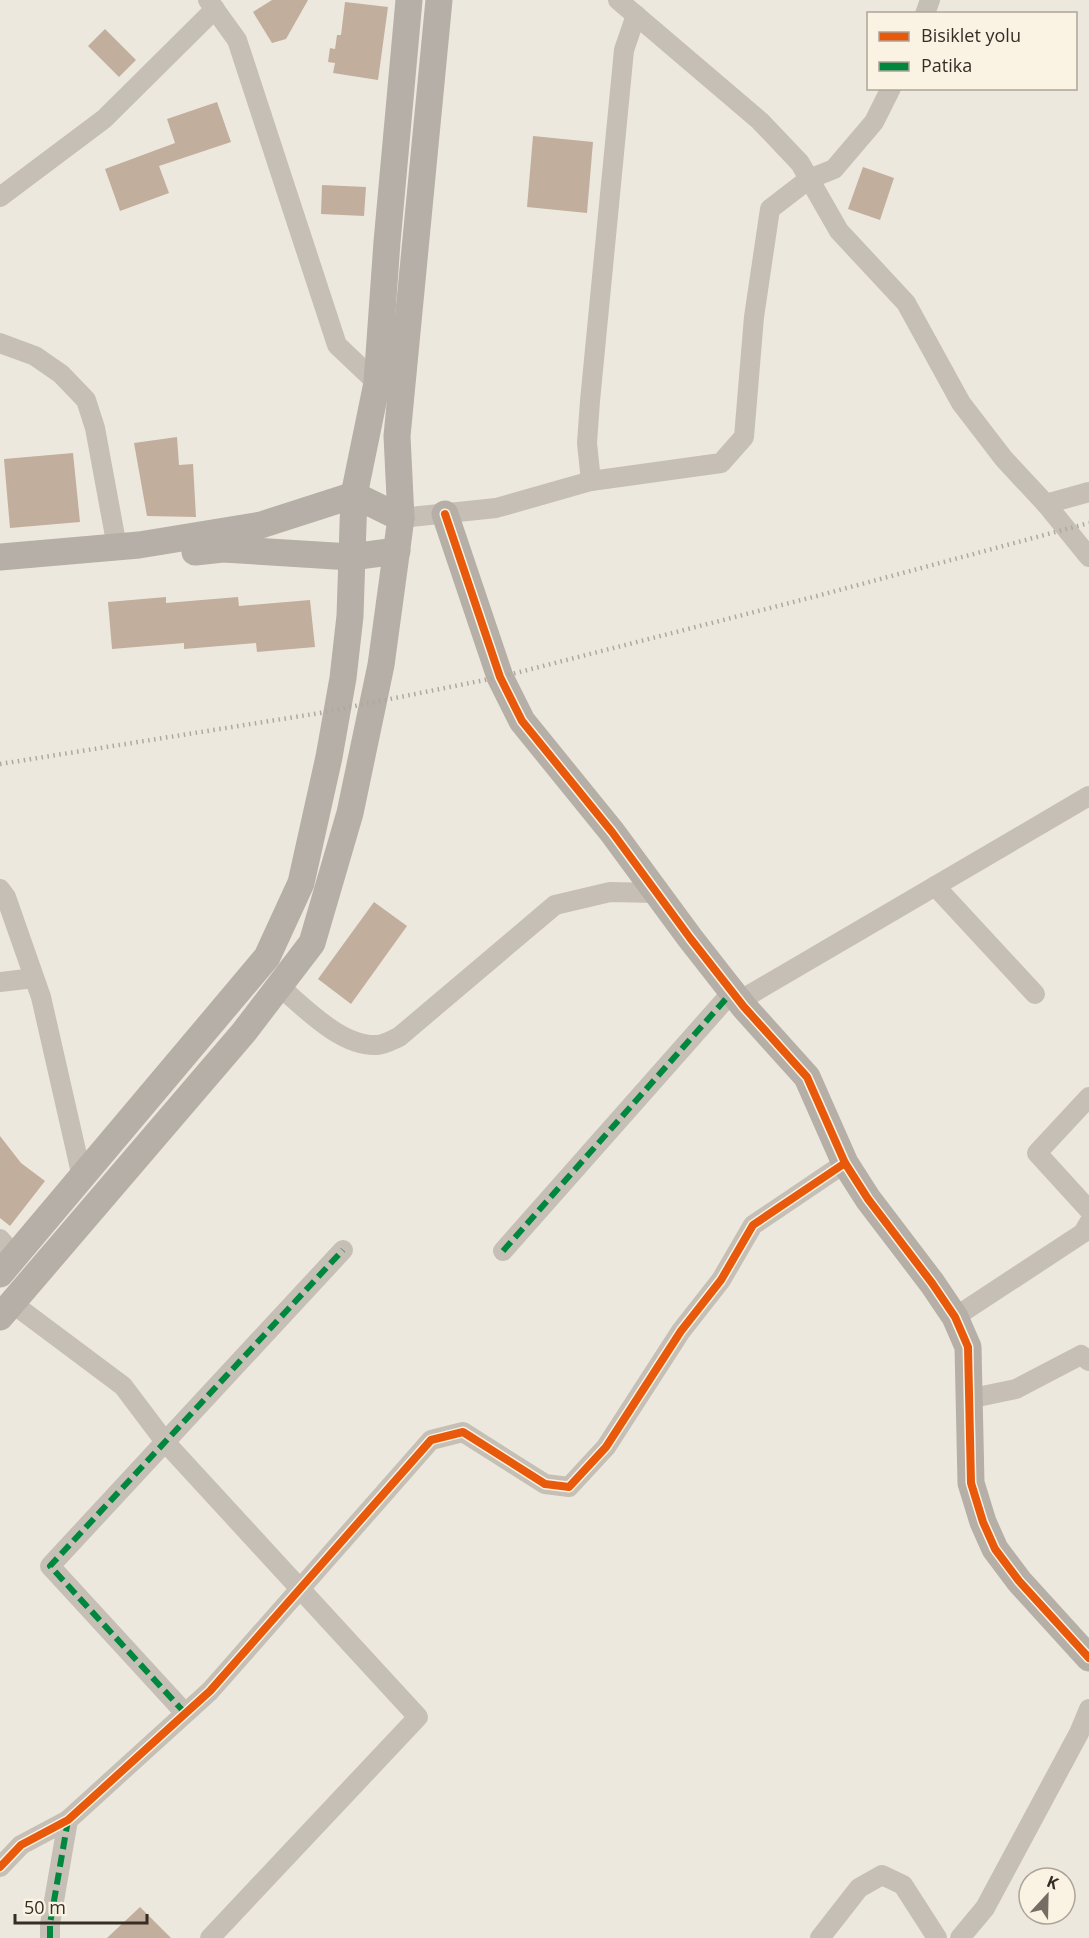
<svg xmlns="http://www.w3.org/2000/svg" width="1089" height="1938" viewBox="0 0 1089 1938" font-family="'Open Sans',sans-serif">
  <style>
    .building { fill: #c2ae9d }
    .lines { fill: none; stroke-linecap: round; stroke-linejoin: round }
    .street { stroke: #c5bfb6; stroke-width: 20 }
    .secondary { stroke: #b5afa7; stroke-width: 27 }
    .rail { stroke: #ada8a1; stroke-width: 4.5; stroke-dasharray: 1.5 4.5; stroke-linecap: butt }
    .quiet { stroke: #00873e; stroke-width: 6; stroke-dasharray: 12 6; stroke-linecap: butt }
    .cycleway-casing { stroke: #faf3e3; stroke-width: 11 }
    .cycleway { stroke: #e8590c; stroke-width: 8 }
  </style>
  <rect width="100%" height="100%" fill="#ede8dd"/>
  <g class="building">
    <path d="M272,0H308L286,39L272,43L253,12Z"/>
    <path d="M345,2L388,7L378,80L333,73L335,63L328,62L330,48L335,49L337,35H341Z"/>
    <path d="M105,29L136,60L119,77L88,46Z"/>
    <path d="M217,102L231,142L159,166L169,193L120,211L105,169L175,143L167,119Z"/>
    <path d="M533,136L593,142L587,213L527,207Z"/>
    <path d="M863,167L894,178L880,220L848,209Z"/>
    <path d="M322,185L366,187L364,216L321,214Z"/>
    <path d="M177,437L179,465L193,464L196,517L147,516L134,443Z"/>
    <path d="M73,453L80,522L10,528L4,459Z"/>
    <path d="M166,597V603L238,597L239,606L310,600L315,647L257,652L256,643L184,649V643L112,649L108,602Z"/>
    <path d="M374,902L407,926L351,1004L318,979Z"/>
    <path d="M0,1136L21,1163L45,1181L10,1226L0,1218Z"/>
    <path d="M140,1907L171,1938H107Z"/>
  </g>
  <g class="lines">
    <g class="street">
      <path d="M208,0L237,40L337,345L377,383"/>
      <path d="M618,0L760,121L800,163L839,231L906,303L961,403L1004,459L1046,504L1089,557"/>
      <path d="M925,14L930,0"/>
      <path d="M0,197L104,119L215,9"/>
      <path d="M0,343L35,356L61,374L86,400L95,428L117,547"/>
      <path d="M591,481L587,443L590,401L624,50L636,15"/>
      <path d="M1046,504L1089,492"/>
      <path d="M401,518L496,508L591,481L721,463L744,437L754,317L770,209L809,179L834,169L874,122L891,88"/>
      <path d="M935,886L1035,994"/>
      <path d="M0,889L6,897L41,997L82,1177"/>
      <path d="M0,982L34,978"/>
      <path d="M279,986C304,1007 341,1047 377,1045C384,1045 392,1040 399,1037L555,905L610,892L657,893"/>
      <path d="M739,1001L1089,796"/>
      <path d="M1089,1097L1037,1153L1089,1210"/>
      <path d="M0,1239L15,1256"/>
      <path d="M503,1251L732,992"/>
      <path d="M12,1303L123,1386L166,1443L418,1717L210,1938"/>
      <path d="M955,1317L1083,1233L1089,1223"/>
      <path d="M968,1399L1016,1389L1081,1355L1089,1361"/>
      <path d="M185,1713L50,1566L343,1250"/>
      <path d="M0,1867L21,1845L68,1820L210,1691L431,1440L463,1432L545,1484L569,1487L606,1447L681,1331L721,1280L753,1225L845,1163"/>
      <path d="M50,1938V1924L68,1820"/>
      <path d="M820,1938L859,1888L882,1875L903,1885L937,1938"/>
      <path d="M960,1938L985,1908L1079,1733L1089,1709"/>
    </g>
    <g class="secondary">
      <path d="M445,514L500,677L522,721L612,832L690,938L744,1007L807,1077L845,1163L868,1199L932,1283L955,1317L968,1347L971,1483L983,1522L995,1549L1019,1581L1089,1658"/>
      <path d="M195,552L223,549L351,557L397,551"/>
      <path d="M0,557L139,545L261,525L354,495L401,518"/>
      <path d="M0,1274L267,957L301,883L329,757L343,678L350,616L354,495L377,383L387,242L409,0"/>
      <path d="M0,1317L244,1032L312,943L350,813L381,665L401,518L397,436L439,0"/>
    </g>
    <path class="rail" d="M0,764L320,713L500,677L817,596L1089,523"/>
    <g class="quiet">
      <path d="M503,1251L732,992"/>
      <path d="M185,1713L50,1566L343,1250"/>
      <path d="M50,1938V1924L68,1820"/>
    </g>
    <g class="cycleway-casing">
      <g id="cycleway">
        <path d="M445,514L500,677L522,721L612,832L690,938L744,1007L807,1077L845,1163L868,1199L932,1283L955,1317L968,1347L971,1483L983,1522L995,1549L1019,1581L1089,1658"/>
        <path d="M0,1867L21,1845L68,1820L210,1691L431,1440L463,1432L545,1484L569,1487L606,1447L681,1331L721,1280L753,1225L845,1163"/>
      </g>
    </g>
    <use href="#cycleway" class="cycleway"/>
  </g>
  <rect x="867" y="12" width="210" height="78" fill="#faf3e3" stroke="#aca497" stroke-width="1.5"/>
  <rect x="879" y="32" width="30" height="9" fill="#e8590c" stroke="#aca497" stroke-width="1.5"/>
  <text x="921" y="42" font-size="18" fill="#362d25">Bisiklet yolu</text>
  <rect x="879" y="62" width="30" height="9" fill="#00873e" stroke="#aca497" stroke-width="1.5"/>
  <text x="921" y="72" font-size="18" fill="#362d25">Patika</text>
  <g transform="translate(1047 1896) rotate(22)"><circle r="28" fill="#faf3e3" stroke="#aca497" stroke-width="1.5"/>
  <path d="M0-4.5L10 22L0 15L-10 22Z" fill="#766e65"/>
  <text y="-9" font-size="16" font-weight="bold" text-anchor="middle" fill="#362d25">K</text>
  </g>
  <path d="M15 1914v9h132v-9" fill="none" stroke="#362d25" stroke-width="3"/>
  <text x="24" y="1914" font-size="18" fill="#362d25" stroke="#faf3e3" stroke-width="4.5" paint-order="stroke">50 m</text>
</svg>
